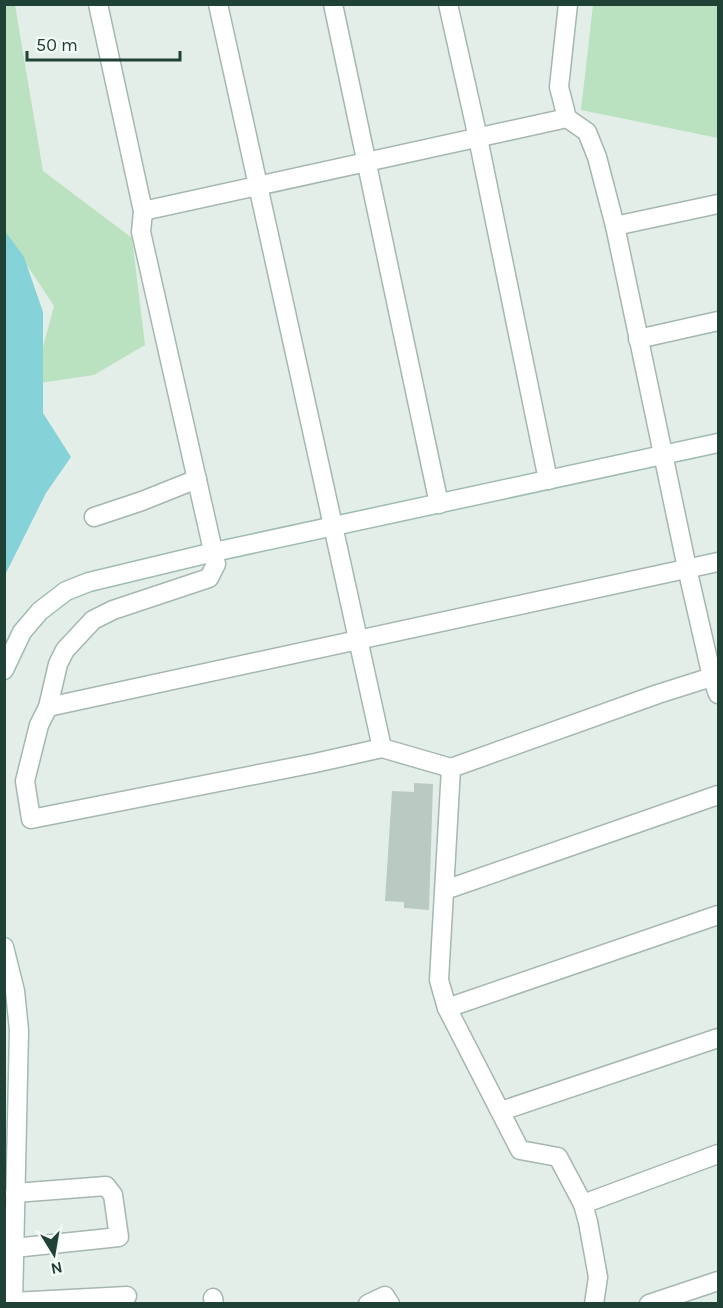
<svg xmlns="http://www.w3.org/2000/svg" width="723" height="1308" viewBox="0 0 723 1308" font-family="Karla,sans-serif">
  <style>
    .green { fill: #bae2c1 }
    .water { fill: #85d3d9 }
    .building { fill: #b8cac1 }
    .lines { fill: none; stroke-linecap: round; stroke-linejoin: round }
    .street-casing { stroke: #a5b7af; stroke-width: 21 }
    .secondary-casing { stroke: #a0bcb0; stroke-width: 21 }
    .street { stroke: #fff; stroke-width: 18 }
    .secondary { stroke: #fff; stroke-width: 18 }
  </style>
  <rect width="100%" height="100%" fill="#e3eee8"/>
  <g class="green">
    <path d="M4,5H15L43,171L132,238L145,345L94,375L33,384L54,306L5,232Z"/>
    <path d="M593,5H718V138L581,110Z"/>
  </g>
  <path class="water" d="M5,231L24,257L43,312V413L71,457L46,493L5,575Z"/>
  <path class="building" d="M414,783L433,784L429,910L404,908V902L385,901L392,791L414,792Z"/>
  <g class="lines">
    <g class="street-casing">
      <g id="street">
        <path d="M98,4L143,211L141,232L216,564L209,578L113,610L93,620L65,650L58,664L48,707L39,725L25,781L31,819L315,763L382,748L451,768L439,980L447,1008L520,1150L558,1157L583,1204L588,1222L598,1277L594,1304"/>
        <path d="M218,4L382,748"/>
        <path d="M333,4L439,504"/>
        <path d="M448,4L478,138L548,480"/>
        <path d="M568,4L559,87L567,118L587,132L597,157L615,226L687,568L712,677L718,694"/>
        <path d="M143,211L567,118"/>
        <path d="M615,226L718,204"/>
        <path d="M638,339L718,321"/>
        <path d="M94,517L142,501L197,479"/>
        <path d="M48,707L718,562"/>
        <path d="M451,768L658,694L718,675"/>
        <path d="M445,890L718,795"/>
        <path d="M447,1008L718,915"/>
        <path d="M501,1111L718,1038"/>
        <path d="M583,1204L718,1154"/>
        <path d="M14,1248L119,1237L113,1195L106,1186L15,1193"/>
        <path d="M213,1298L214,1304"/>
        <path d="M13,1302L127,1296"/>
        <path d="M368,1304L385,1296L390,1304"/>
        <path d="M649,1304L718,1281"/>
      </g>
    </g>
    <g class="secondary-casing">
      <g id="secondary">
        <path d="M4,670L22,632L40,611L66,591L89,582L214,552L718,443"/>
        <path d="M4,947L15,991L19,1030L13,1304"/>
      </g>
    </g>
    <use href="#street" class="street"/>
    <use href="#secondary" class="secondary"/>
  </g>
  <rect width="723" height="1308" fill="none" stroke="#204236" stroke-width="12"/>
  <g transform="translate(54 1254) rotate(169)" stroke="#f4faf7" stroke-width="4.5" paint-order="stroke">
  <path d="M0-4.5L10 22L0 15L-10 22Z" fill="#204236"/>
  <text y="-9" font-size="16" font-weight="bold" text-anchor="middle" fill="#204236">N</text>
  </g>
  <path d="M27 51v9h153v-9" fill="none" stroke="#204236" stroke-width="3"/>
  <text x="36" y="51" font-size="18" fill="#204236" stroke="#f4faf7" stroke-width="4.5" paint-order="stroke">50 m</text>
</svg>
